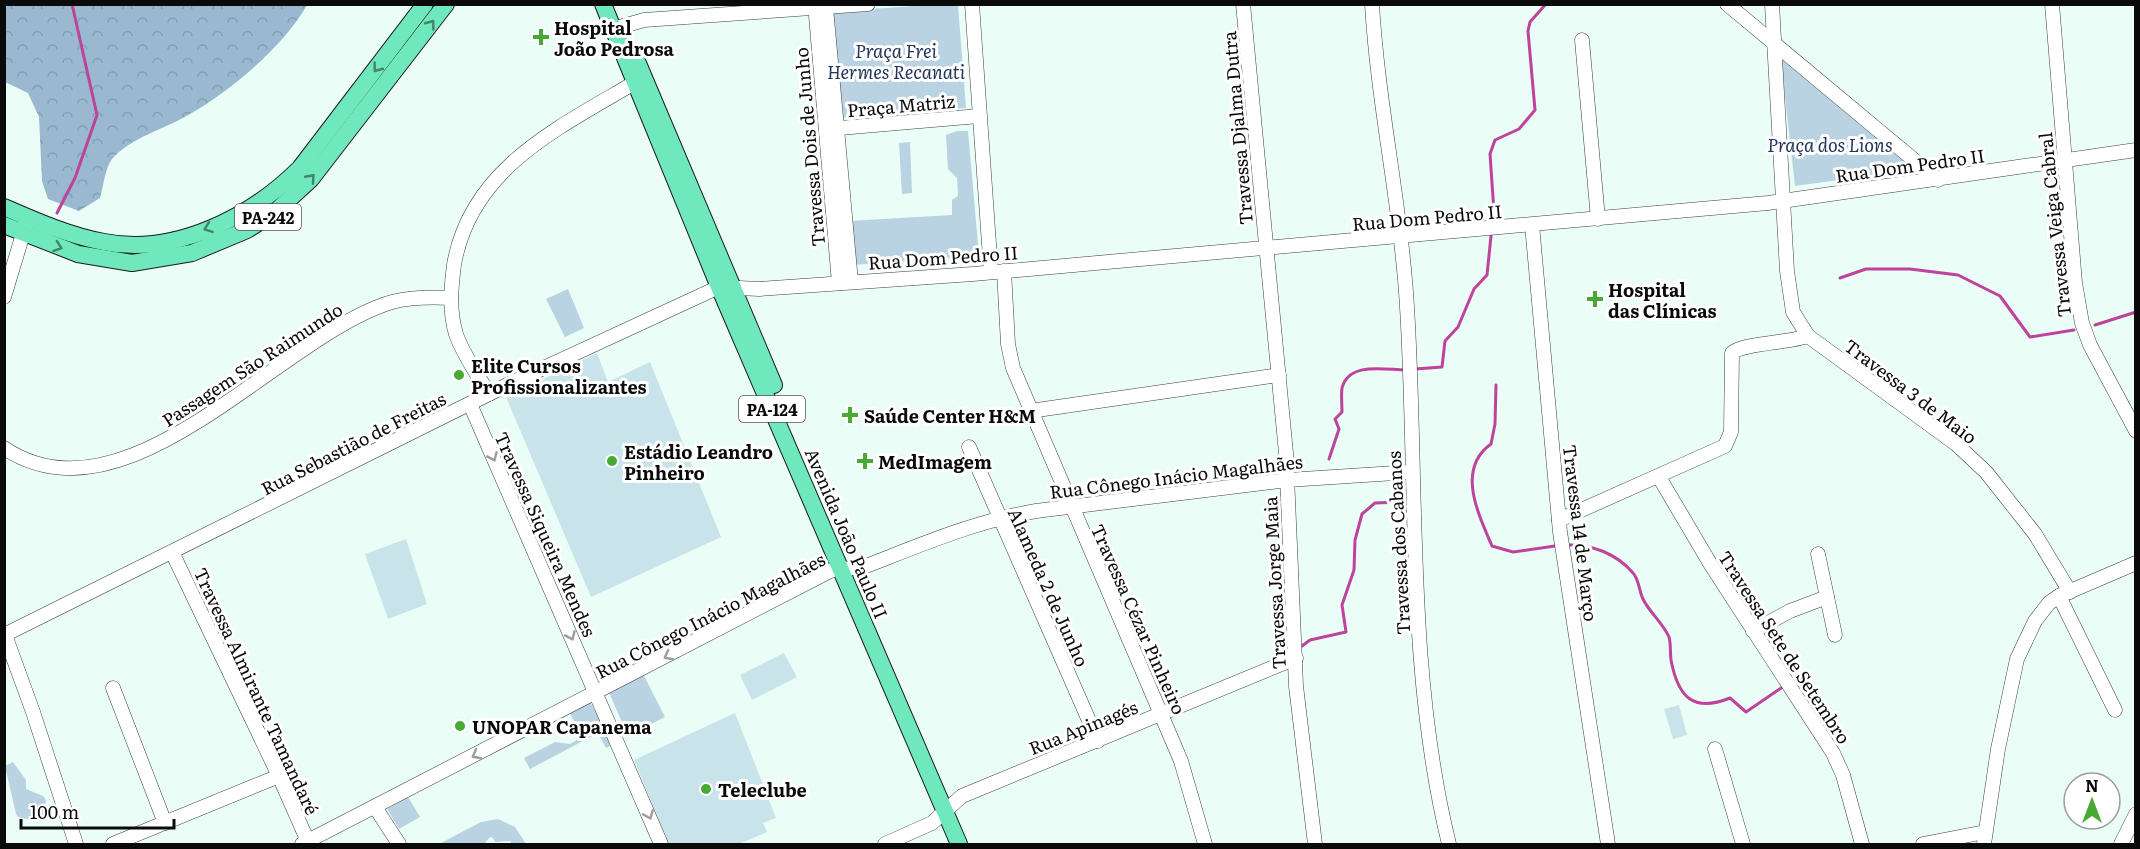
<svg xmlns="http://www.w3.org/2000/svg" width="2140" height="849" viewBox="0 0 2140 849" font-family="Literata,serif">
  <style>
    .grass { fill: #b9d3e2 }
    .forest { fill: url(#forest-crowns) }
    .pitch { fill: #c9e3eb }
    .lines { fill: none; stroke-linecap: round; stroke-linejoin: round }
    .stream { stroke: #bd449a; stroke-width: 3 }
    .minor-casing { stroke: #3d3d3d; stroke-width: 15 }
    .major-casing { stroke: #1b1b1b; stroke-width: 18 }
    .minor { stroke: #fff; stroke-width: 14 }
    .major { stroke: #6fe8bd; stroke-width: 16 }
    .oneway { stroke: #42846c }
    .oneway2 { stroke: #9d9d9d }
    .poi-dot { fill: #47aa33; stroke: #fff; stroke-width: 2 }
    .labels { text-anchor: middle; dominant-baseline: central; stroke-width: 6; stroke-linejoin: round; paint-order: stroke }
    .shield { fill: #fff; stroke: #545454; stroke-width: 1.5 }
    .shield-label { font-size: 16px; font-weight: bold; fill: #0a0a0a }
    .poi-label { font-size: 18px; font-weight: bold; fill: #0a0a0a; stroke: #fff; text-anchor: start }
    .park-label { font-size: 18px; font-style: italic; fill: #23355a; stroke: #fff }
    .street-label { font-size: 18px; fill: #0a0a0a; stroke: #fff }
  </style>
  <defs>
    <pattern id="forest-crowns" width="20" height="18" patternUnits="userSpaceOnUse" patternTransform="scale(1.5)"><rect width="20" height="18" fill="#9ab9d1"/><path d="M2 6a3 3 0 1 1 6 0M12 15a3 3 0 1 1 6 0" fill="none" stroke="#839eb2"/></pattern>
  </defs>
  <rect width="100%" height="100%" fill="#eafdf7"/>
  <g class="grass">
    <path d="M928,5H958L966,108L839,118L828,12Z"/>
    <path d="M1787,58L1914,168L1913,170L1795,186L1781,61Z"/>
    <path d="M957,131H968L979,256L852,265L849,221L952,215V200L958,196L957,178L948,169L946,135Z"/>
    <path d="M910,142L912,193L902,194L899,143Z"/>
    <path d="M568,289L584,328L565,337L546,299Z"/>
    <path d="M642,672L665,717L628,736L608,690Z"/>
    <path d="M589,700L613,745L606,748L598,733L530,769L524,758L555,742L570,744L599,727L597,722L577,728L569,711Z"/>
    <path d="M13,762L26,780V789L43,796L46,800L41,820L36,821L18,817L16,814L5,766Z"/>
    <path d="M408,797L420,817L399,829L387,809Z"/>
    <path d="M498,819L515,827L526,844H512L510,841L495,842L493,838L490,837L484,844H439L481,822Z"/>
  </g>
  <path class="forest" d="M5,4H307V5C283,48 224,97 179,120C156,132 130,139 112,159C105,168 103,188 100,198L79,211L48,199L42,181L39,117L28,93L5,82Z"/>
  <g class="pitch">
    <path d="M597,353L608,382L650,362L721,537L591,597L506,397Z"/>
    <path d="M406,539L427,604L388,619L365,554Z"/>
    <path d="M784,653L797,677L752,700L740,675Z"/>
    <path d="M1679,705L1687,735L1673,739L1664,709Z"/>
    <path d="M735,713L776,818L763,823L767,832L739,844H669L634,760Z"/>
  </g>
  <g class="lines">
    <g class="stream">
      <path d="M1494,212L1490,154L1495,140L1519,129L1535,110L1528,31L1530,22L1546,4"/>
      <path d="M57,213L75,178L97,115L72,4"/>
      <path d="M1840,278L1866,269H1910L1958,275L2000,296L2030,337L2074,330"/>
      <path d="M2095,325L2136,312"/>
      <path d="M1415,369L1442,367L1445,341L1458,327L1474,289L1487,275L1491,236"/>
      <path d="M1496,385L1495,424L1491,444C1456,469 1478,513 1492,546L1513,552L1555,546"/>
      <path d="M1329,459L1339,429L1335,419L1342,412C1342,405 1341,395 1342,388C1349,361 1386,370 1405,370"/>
      <path d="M1567,545C1592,544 1617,554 1633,573C1639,579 1639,591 1643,599C1649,612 1663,623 1669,637C1671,644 1670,653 1671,660C1678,697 1693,713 1730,698L1746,712L1784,686"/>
      <path d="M1302,646L1310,640L1346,632L1342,605L1354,570L1355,540L1362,514L1375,503L1402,502L1401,476"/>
    </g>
    <g class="minor-casing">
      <g id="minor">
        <path d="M815,4L839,283"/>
        <path d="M823,4L826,8L851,282"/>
        <path d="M972,4L991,272"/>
        <path d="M1243,4L1286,453L1296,686L1315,844"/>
        <path d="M1372,4C1378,106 1401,205 1407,307C1418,485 1406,669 1449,844"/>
        <path d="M1727,4L1938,180"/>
        <path d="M1772,4L1787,271L1793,312L1808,336L1956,444L1986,472L2035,534L2070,592"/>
        <path d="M2052,4L2075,283L2082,323L2090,345L2136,431"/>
        <path d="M613,29L644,20L868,4"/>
        <path d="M1582,40L1598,219"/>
        <path d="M828,129L979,116"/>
        <path d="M1532,225L1560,532L1608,844"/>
        <path d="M1004,271L1008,344L1013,368L1181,761L1205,844"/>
        <path d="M4,297L26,224"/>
        <path d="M489,394C478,375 463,355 456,334C449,311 451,288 454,265C470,169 558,128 634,83"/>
        <path d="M470,404L661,844"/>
        <path d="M1030,411L1279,375"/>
        <path d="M969,447L1098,741"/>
        <path d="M4,448C128,531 280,335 392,302C411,297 431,297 451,298"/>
        <path d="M1659,477L1711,565L1833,753L1843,775L1862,844"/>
        <path d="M1559,520L1725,446L1731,432L1732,353C1743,343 1789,343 1808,336"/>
        <path d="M172,552L279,776L309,844"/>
        <path d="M1818,554L1835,635"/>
        <path d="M2059,596L2115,710"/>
        <path d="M1753,631L1790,611L1827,597"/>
        <path d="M4,635L507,385L719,287L759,289L973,274L1768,203L2136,150"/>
        <path d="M5,635L33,712L76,844"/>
        <path d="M113,688L165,823"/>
        <path d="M1715,749L1743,844"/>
        <path d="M375,807L399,844"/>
        <path d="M113,844L279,776"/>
        <path d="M302,844L830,571C842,567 855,570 866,566C923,544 976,521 1036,511L1287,480L1411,472"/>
        <path d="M885,844L932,823L962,796L1296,658"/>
        <path d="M1923,844L1985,832"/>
        <path d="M1984,844L1998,749L2017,659L2035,621L2049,603L2059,596L2136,563"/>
        <path d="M2121,844L2136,814"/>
      </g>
    </g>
    <g class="major-casing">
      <g id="major">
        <path d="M603,4L719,287L959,844"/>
        <path d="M637,61L774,385"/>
        <path d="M4,207C36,221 70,236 104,242C175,256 251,217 300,168L425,4"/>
        <path d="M4,225L78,254L132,263L192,253L247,230L274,213L311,179L446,4"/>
      </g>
    </g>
    <use href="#minor" class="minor"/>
    <use href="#major" class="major"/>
  </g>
  <defs><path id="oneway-chevron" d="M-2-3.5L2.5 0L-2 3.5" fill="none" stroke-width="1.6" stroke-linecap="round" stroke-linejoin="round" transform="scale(1.5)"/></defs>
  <g class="oneway">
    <use href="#oneway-chevron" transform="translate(431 24) rotate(-53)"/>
    <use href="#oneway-chevron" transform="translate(377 68) rotate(127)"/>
    <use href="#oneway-chevron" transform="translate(311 178) rotate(-48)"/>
    <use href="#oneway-chevron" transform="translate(208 228) rotate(160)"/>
    <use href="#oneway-chevron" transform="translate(58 247) rotate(19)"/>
  </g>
  <g class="oneway2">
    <use href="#oneway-chevron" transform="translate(493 457) rotate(66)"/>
    <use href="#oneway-chevron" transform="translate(571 636) rotate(66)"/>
    <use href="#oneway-chevron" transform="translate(668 656) rotate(152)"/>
    <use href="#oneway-chevron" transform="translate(476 755) rotate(152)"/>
    <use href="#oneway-chevron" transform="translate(649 815) rotate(67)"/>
  </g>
  <g class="poi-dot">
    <path d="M538 28h6v6h6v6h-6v6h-6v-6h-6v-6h6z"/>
    <path d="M1592 290h6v6h6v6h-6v6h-6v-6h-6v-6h6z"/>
    <circle cx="459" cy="375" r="6"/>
    <path d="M847 406h6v6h6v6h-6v6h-6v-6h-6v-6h6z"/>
    <circle cx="612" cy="461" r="6"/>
    <path d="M862 452h6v6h6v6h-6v6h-6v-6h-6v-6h6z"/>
    <circle cx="460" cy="726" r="6"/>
    <circle cx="706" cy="789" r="6"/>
  </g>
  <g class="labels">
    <g class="shield">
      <rect x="235" y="204" width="66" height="26" rx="4.5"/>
      <rect x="739" y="396" width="66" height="26" rx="4.5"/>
    </g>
    <g class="shield-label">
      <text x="268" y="217">PA-242</text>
      <text x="772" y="409">PA-124</text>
    </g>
    <g class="poi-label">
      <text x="554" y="27">Hospital<tspan x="554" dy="21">João Pedrosa</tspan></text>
      <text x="1608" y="289">Hospital<tspan x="1608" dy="21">das Clínicas</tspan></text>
      <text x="471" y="365">Elite Cursos<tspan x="471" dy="21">Profissionalizantes</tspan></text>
      <text x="864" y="415">Saúde Center H&amp;M</text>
      <text x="624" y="451">Estádio Leandro<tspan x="624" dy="21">Pinheiro</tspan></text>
      <text x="878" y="461">MedImagem</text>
      <text x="472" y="726">UNOPAR Capanema</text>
      <text x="718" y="789">Teleclube</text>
    </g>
    <g class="park-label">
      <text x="896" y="50">Praça Frei<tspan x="896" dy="21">Hermes Recanati</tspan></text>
      <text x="1830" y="144">Praça dos Lions</text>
    </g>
    <g class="street-label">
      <text transform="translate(901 105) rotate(-5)">Praça Matriz</text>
      <text transform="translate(1237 128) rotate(-95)">Travessa Djalma Dutra</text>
      <text transform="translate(809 147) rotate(-95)">Travessa Dois de Junho</text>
      <text transform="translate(1910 165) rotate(-8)">Rua Dom Pedro II</text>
      <text transform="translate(1427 217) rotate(-5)">Rua Dom Pedro II</text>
      <text transform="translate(2054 225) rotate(-96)">Travessa Veiga Cabral</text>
      <text transform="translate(943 257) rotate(-4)">Rua Dom Pedro II</text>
      <text transform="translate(252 364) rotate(-33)">Passagem São Raimundo</text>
      <text transform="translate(1911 391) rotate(37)">Travessa 3 de Maio</text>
      <text transform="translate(353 443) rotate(-27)">Rua Sebastião de Freitas</text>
      <text transform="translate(1176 476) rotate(-7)">Rua Cônego Inácio Magalhães</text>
      <text transform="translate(847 533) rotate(67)">Avenida João Paulo II</text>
      <text transform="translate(1581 533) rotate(83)">Travessa 14 de Março</text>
      <text transform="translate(546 534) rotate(66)">Travessa Siqueira Mendes</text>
      <text transform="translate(1398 543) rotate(-93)">Travessa dos Cabanos</text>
      <text transform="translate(1274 583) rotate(-93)">Travessa Jorge Maia</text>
      <text transform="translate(1049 587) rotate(66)">Alameda 2 de Junho</text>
      <text transform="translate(710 615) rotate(-27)">Rua Cônego Inácio Magalhães</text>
      <text transform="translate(1139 619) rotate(66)">Travessa Cézar Pinheiro</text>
      <text transform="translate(1785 647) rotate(57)">Travessa Sete de Setembro</text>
      <text transform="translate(257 691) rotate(65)">Travessa Almirante Tamandaré</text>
      <text transform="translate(1083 727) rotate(-22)">Rua Apinagés</text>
    </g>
  </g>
  <rect width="2140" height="849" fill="none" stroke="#0a0a0a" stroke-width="12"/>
  <g transform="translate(2092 801)"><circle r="28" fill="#ffffff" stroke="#9d9d9d" stroke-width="1.5"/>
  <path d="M0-4.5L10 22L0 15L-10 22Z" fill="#47aa33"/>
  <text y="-9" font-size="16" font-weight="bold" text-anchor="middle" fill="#0a0a0a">N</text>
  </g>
  <path d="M21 819v9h153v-9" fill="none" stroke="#0a0a0a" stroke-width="3"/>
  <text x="30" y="819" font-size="18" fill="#0a0a0a" stroke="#ffffff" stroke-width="4.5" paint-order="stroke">100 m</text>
</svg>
